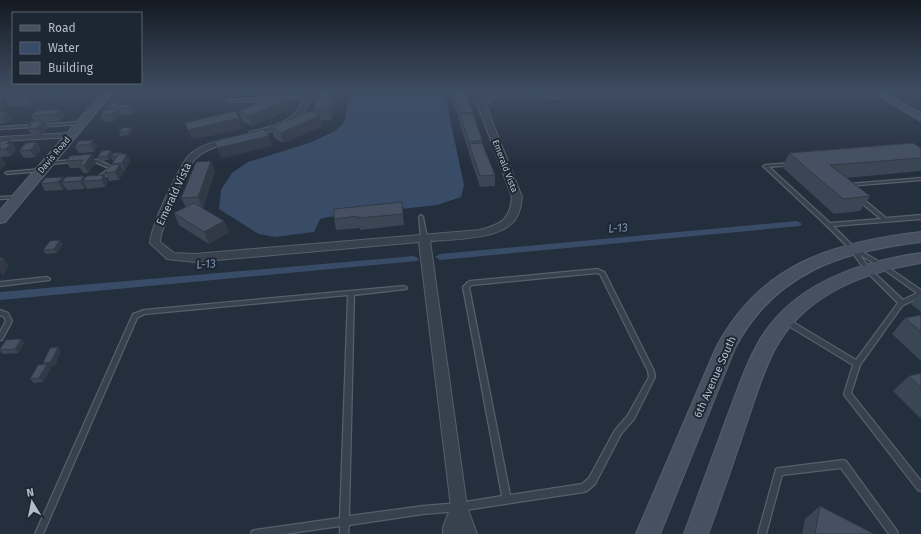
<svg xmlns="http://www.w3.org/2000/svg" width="921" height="534" viewBox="0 0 921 534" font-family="'Fira Sans',sans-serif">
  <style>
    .water { fill: #394c67 }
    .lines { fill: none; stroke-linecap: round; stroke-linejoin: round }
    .canal { fill: #394c67; fill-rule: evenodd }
    .lane-casing { stroke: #565f6c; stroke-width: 2.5 }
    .street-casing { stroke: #565f6c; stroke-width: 2 }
    .secondary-casing { stroke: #565f6c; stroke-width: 2 }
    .lane { fill: #38414e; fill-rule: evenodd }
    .street { fill: #38414e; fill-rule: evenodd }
    .secondary { fill: #465061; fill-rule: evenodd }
    .wall { fill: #3b4654 }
    .shaded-wall { fill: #303945 }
    .building { fill: #455162; stroke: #303945 }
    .labels { text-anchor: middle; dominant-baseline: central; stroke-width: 4; stroke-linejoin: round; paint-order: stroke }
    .far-street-label { font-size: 9px; fill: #b4bcc9; stroke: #1d2633 }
    .street-label { font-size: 11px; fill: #b4bcc9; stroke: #1d2633 }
    .water-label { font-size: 12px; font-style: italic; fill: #7c92b1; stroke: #1d2633 }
  </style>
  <rect width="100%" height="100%" fill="#242f3e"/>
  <path class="water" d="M351,91H456L446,100L464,185L461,197L437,205L328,217L320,219L314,232L275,237L259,234L219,209L221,190L232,173L248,162L312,142L335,131L344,123Z"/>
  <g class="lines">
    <g class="canal">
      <path d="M797,221L802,224L800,226L440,260L435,257L440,254Z"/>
      <path d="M414,256L419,259L417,261L0,300V292Z"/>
    </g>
    <g class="lane-casing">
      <g id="lane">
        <path d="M308,96L310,97L309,98L229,102L227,101L229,100Z"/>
        <path d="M82,122L84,123L83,124L0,129V127Z"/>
        <path d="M86,159L98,160L113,167C110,173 104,179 97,179V177L106,171L109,168L95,162L86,161Z"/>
        <path d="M73,160L75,161V162L48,164L46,163L48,162Z"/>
        <path d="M790,163L792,164V165L769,167L830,223L881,219L858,200V199L860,198H862L886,218L921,215V219L833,226L854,247L883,264L921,290V296L902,306L860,365L851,393L921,481V491L918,490L845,396L844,394L853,365L784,323L783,321L784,319H788L856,360L898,303L865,270L850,249L827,226L763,166L765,165ZM860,255L879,266L917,293L903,300L869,268Z"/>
        <path d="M41,169L43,170V171L7,174L5,173L7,172Z"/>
        <path d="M921,178V180L848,186L846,185L848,184Z"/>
        <path d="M18,196L20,197V198L0,199V197Z"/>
        <path d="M421,215L423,217L427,238L424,240L421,238L419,217Z"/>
        <path d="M597,269L604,272L605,273L654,371L655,377L634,419L621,434L595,484L587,491L584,492L459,511L423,514L349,525L348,534H340V526L285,534H251L252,531L255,530L340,518L348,295L145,314L137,318L43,534H35L133,314L144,310L404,286L406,287L407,288L406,289L354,295L349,516L423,506L459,503L502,496L463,287L468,282L470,281ZM597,273L600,274L648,371L649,377L628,415L615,430L589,478L582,484L510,495L469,287L472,285Z"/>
        <path d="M47,277L50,279L49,280L0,286V282Z"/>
        <path d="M0,310L8,313L12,321L2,340H0V332L6,321L4,317L0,315Z"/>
        <path d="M843,460L846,461L897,531L898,534H889L841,468L782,475L766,534H758L776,469L779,468Z"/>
      </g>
    </g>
    <g class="street-casing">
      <g id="street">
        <path d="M306,91H312C307,124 280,129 252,136H249V132C277,126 299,122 306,91Z"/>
        <path d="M497,91H530L559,94L576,91H584C560,114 501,74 486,106L522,197C521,205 520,213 515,220C499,240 453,239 430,241L467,507L477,534H443V527L451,507L419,242L195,262L167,259L150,243C152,223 175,177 186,159C196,146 215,141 230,138L234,140L233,142C221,145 205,149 196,158C184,169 168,217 161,234L160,242L174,253L195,254L480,230C501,224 510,220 512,197L478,106C483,97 487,93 497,91Z"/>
        <path d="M71,133H74V137L0,141V137Z"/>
      </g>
    </g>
    <g class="secondary-casing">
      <g id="secondary">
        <path d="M104,91H114L5,222L0,223V210Z"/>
        <path d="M870,91H882L921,113V121Z"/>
        <path d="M921,232V242C842,251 774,273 735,348L660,534H636L716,348C760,264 833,242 921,232Z"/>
        <path d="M921,253V263C864,272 804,295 775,349C763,371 756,396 748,419C735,458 722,496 708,534H684C698,496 712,458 726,420C738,389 748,356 767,329C803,280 864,261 921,253Z"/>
      </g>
    </g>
    <use href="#lane" class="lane"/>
    <use href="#street" class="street"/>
    <use href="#secondary" class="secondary"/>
  </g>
  <g class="wall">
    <path d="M27,91H70L66,95L43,96L42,94L40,95H32L35,101L31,105L9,106L5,100L29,94Z"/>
    <path d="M238,91H257L256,95L239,96Z"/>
    <path d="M276,91H294L293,93L277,94Z"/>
    <path d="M321,91H339L338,97V100L331,120H321L323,126L283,143L274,138L271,127L313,112V110Z"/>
    <path d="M452,91H464L473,112V114L482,140V143L495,175V186L480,187L469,154V152L460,125V122L452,100Z"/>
    <path d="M0,101L6,108L1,112L11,119L6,123L0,124Z"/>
    <path d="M119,105H131L134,111L132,114L122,115L114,121L104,122L101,115L109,109H108Z"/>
    <path d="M61,109L64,116L60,121L44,122L48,128L42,135L32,136L28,129L29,127L28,124L35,122L31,116Z"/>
    <path d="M289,110L252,126L242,121L239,111Z"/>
    <path d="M131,127L132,131L129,135L120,136L119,132Z"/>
    <path d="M10,140L16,150L11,156L1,157L6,164L0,170V141Z"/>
    <path d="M93,140L97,147L94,152L79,153L75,146Z"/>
    <path d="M921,148V171L846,178L870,196L860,211L834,214L782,167L789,153Z"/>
    <path d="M41,150L35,157L24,158L19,151Z"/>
    <path d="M111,150L113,154L121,152L122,154L131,161L125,170L124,171L119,180L109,181L105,173L112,165V164L114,160L113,161L111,157L109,160L99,161L97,157Z"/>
    <path d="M92,154L96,162L88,173H83L80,168H70L66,161Z"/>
    <path d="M211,161L215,172L203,208H202L224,221L229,232L209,244L179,225L174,213L186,207L181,198Z"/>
    <path d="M104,175L108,182L105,187L87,189L86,186L84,189L67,190L65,187L63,190L45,191L41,184L84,176L85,178Z"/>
    <path d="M402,202L404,225L360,230V228L336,230L334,219Z"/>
    <path d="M63,244L57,253L46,254L43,250Z"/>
    <path d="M921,292V312L911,304Z"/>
    <path d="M921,315V361L892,334L905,318Z"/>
    <path d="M21,339L24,343L18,353L3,354L0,351V349Z"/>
    <path d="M61,350L55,366L50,367L51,368L43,382L34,383L30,379L44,364L43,363Z"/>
    <path d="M921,373V417L920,418L893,391L909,376Z"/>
    <path d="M820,506L874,534H802L805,519Z"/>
  </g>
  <g class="shaded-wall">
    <path d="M38,91H40L42,94L40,95Z"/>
    <path d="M63,91H70L66,95Z"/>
    <path d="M336,91L338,100L331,120L329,109Z"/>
    <path d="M337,91H339L338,97Z"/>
    <path d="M31,94L35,101L31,105L27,98Z"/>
    <path d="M287,100L289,110L252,126L249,116Z"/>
    <path d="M1,101L6,108L0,113V102Z"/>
    <path d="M118,103L119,106L118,108L122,115L114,121L111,114L115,111L114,108Z"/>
    <path d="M131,105L134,111L132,114L129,108Z"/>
    <path d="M61,109L64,116L60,121L56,114Z"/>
    <path d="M7,112L11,119L6,123L2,116Z"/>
    <path d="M320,115L323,126L283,143L281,133Z"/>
    <path d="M239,118L242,129L192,140L188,130Z"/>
    <path d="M44,121L48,128L42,135L37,128Z"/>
    <path d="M131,127L132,131L129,135L128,132Z"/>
    <path d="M269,136L272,146L221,159L217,148Z"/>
    <path d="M10,140L16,150L11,156L6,149V144Z"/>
    <path d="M93,140L97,147L94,152L90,144Z"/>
    <path d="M37,142L41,150L35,157L30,150Z"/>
    <path d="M111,150L113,154L109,160L107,156Z"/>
    <path d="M92,154L96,162L88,173L84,165Z"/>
    <path d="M127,154L131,161L125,170L122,163Z"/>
    <path d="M0,157H1L6,164L0,170Z"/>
    <path d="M211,161L215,172L203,208L198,197Z"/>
    <path d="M120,164L124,171L119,180L115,172Z"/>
    <path d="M104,175L108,182L105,187L101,180Z"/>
    <path d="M84,176L87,181H83L86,186L84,189L80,181Z"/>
    <path d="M63,177L66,182H62L65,187L63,190L58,182Z"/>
    <path d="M224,221L229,232L209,244L204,232Z"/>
    <path d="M60,240L63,244L57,253L54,249Z"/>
    <path d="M3,258L9,266L3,275L0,272V262Z"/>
    <path d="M21,339L24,343L18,353L15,349Z"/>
    <path d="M58,347L61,350L55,366L50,367L51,368L43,382L39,378L46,367L43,363Z"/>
  </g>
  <g class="building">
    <path d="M321,91H336L329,109L313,110Z"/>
    <path d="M452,91H464L473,112L461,113Z"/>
    <path d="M16,94H31L27,98L5,100L10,95Z"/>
    <path d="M276,95L287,100L249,116L239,111Z"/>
    <path d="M112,103H118L114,108L108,109Z"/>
    <path d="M117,105H131L129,108H118L111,114L101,115L104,110L114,109Z"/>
    <path d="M61,109L56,114L31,116L36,111Z"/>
    <path d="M235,111L239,118L188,130L185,123Z"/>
    <path d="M311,111L320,115L281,133L271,127Z"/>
    <path d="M0,112H7L2,116L0,117Z"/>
    <path d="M460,114H473L482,140L469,142Z"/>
    <path d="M44,121L37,128L28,129L32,124H28L30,122Z"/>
    <path d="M131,127L128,132H119L122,128Z"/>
    <path d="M264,129L269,136L217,148L214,141Z"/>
    <path d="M10,140L6,144L11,143L6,149H0V141Z"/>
    <path d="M93,140L90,144L75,146L79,141Z"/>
    <path d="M37,142L30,150L19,151L26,143Z"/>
    <path d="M482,143L495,175L480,176L469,144Z"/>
    <path d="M913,143L921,148V158L830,165L870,196L843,199L789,153Z"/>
    <path d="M111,150L107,156L97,157L102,151Z"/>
    <path d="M121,152L120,154H118L116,156L111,157L114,153Z"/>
    <path d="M92,154L84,165L79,166L83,160L66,161L70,156Z"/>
    <path d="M118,154H127L122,163L112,164Z"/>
    <path d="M211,161L198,197L181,198L196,162Z"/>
    <path d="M120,164L115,172L105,173L110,165Z"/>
    <path d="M104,175L101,180L83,181L87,176Z"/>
    <path d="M84,176L80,181L62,182L66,177Z"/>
    <path d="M63,177L58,182L41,184L45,178Z"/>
    <path d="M402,202L403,214L358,218V216L334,219V209Z"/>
    <path d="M194,203L224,221L204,232L174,213Z"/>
    <path d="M60,240L54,249L43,250L50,241Z"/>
    <path d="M0,258H3L0,262Z"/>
    <path d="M921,315V332L905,318Z"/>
    <path d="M21,339L15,349L0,350V349L6,340Z"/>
    <path d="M58,347L51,362L43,363L50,348Z"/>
    <path d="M47,364L39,378L30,379L38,365Z"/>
    <path d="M921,373V388L909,376Z"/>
    <path d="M820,506L874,534H815Z"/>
  </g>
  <linearGradient id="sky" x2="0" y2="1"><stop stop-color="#141a22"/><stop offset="0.55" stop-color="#3f4d63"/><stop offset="1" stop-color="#3f4d63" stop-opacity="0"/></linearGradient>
  <rect width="921" height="166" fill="url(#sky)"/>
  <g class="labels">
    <g class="far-street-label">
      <text transform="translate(54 155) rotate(-50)">Davis Road</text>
      <text transform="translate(505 166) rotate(69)">Emerald Vista</text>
    </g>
    <g class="street-label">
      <text transform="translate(174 194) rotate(-65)">Emerald Vista</text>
      <text transform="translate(715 377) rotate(-66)">6th Avenue South</text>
    </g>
    <g class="water-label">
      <text transform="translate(618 228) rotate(-5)">L-13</text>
      <text transform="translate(206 264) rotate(-5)">L-13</text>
    </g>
  </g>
  <rect x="12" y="12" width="130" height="72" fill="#1d2633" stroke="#59626f"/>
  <rect x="20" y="25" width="20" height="6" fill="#465061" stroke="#59626f"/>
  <text x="48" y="32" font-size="12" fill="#b4bcc9">Road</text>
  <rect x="20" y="42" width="20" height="12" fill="#394c67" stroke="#59626f"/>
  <text x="48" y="52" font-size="12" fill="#b4bcc9">Water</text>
  <rect x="20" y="62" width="20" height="12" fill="#455162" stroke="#59626f"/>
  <text x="48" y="72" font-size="12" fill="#b4bcc9">Building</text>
  <g transform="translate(32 502) rotate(350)" stroke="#1d2633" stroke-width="3" paint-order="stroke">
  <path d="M0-3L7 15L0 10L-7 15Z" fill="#b4bcc9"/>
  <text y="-6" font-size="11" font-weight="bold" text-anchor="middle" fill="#b4bcc9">N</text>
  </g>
</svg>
